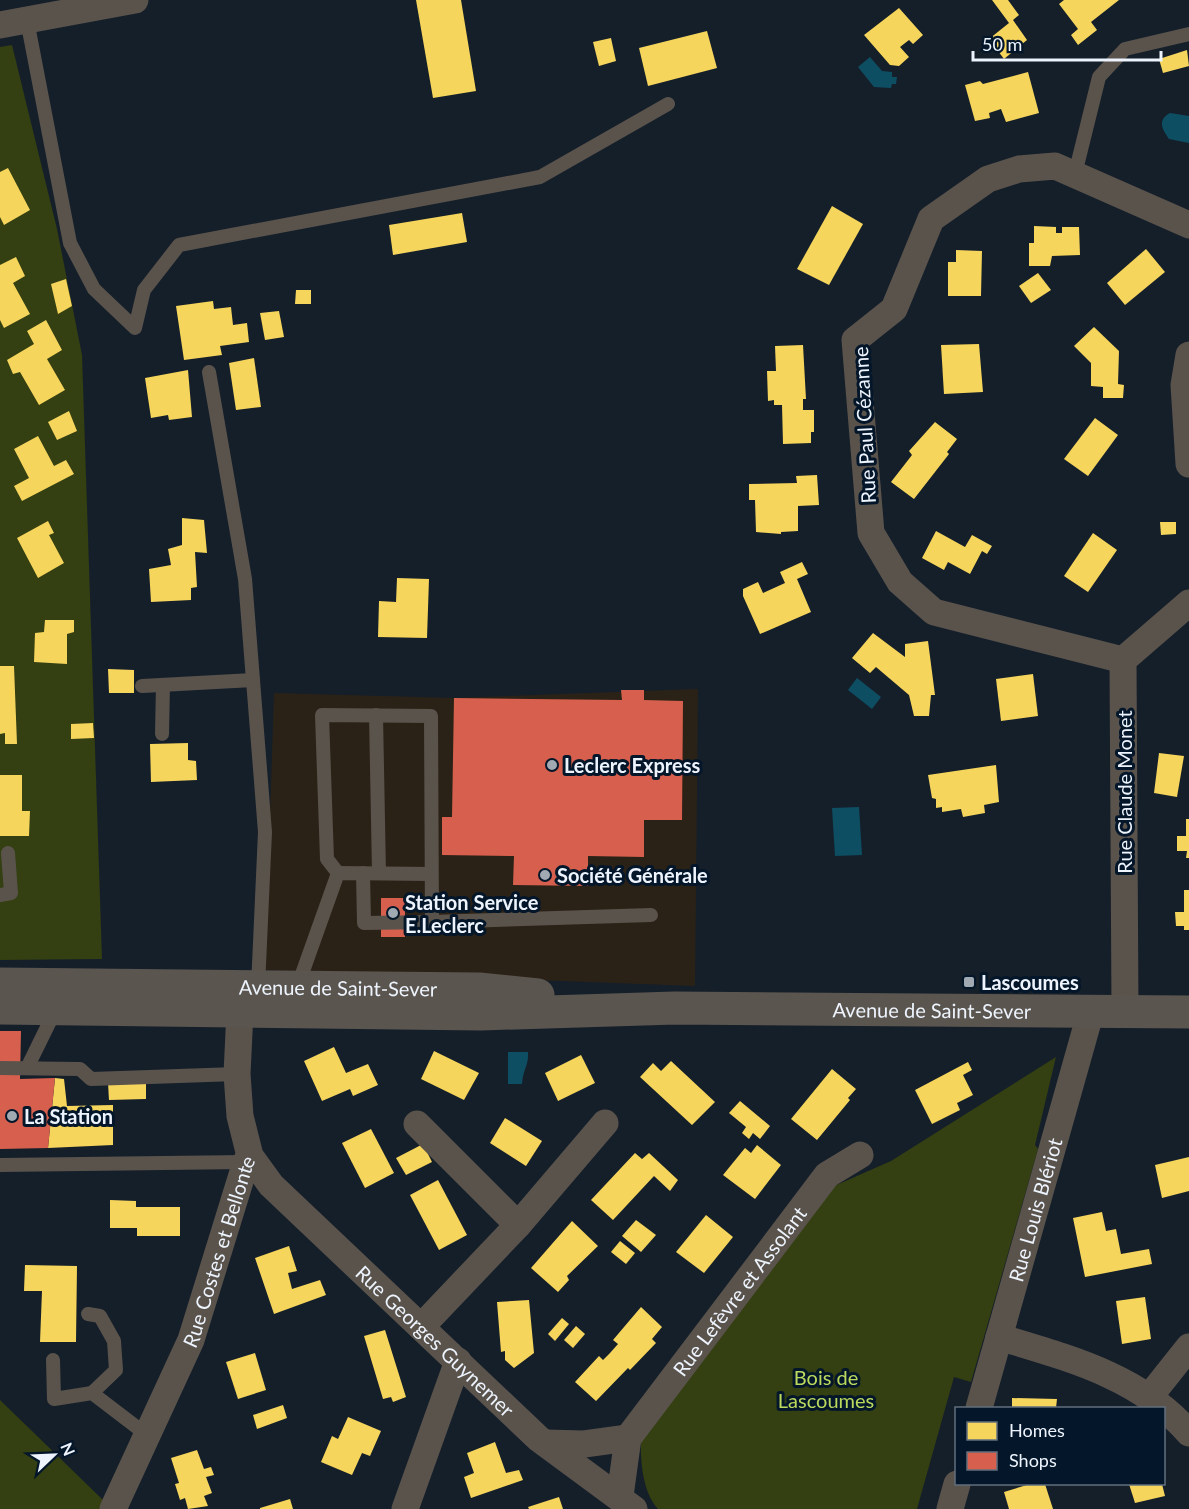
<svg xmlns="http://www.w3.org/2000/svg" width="1189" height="1509" viewBox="0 0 1189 1509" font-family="Lato,sans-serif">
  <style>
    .commercial { fill: #2b2217 }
    .green { fill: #343f12 }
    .water { fill: #0e4e63 }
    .homes { fill: #f6d55c }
    .shops { fill: #d6604d }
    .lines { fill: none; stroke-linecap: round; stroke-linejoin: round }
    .service { stroke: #5a534c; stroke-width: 14 }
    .minor { stroke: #5a534c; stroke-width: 27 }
    .secondary { stroke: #5b554f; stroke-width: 33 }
    .poi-dot { fill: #a1a9b3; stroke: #041629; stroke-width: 2 }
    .labels { text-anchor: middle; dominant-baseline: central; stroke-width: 6; stroke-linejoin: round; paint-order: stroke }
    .street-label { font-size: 20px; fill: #edf4fd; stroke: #041629 }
    .poi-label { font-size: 20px; font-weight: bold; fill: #edf4fd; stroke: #041629; text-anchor: start }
    .park-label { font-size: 20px; fill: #bcd95e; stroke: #041629 }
  </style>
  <rect width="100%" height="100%" fill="#151f2a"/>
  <path class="commercial" d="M698,689L695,986L265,970L274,693L454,698Z"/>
  <g class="green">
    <path d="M12,45L57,229L82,355L102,959L0,960V47Z"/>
    <path d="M1056,1057L1035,1145L1038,1149L971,1382L954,1377L917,1509H658C643,1493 640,1461 641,1439L825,1190L891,1161Z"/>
    <path d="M0,1400L104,1501V1509H0Z"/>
  </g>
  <g class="water">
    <path d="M870,57L882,71L892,72V77H897L896,84H892L891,88L874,87L858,67Z"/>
    <path d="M1170,113L1189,116V143L1169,139C1162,129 1157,120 1170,113Z"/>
    <path d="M857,678L881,697L872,709L848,690Z"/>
    <path d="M859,807L862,855L835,856L832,808Z"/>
    <path d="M508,1052H528C529,1065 523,1069 522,1084H508Z"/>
  </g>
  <g class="homes">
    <path d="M416,0H461L476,91L433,98Z"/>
    <path d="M992,0H1008L1019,15L1013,20L1027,40L1004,59L989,39L1009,23Z"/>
    <path d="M1064,0H1119L1091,22L1097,30L1078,45L1071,35L1078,29L1059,4Z"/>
    <path d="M899,8L923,35L913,44L909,40L900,47L909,57L899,66L890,65L864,35Z"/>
    <path d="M707,31L717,68L648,86L639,48Z"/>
    <path d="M611,38L616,61L599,66L593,42Z"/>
    <path d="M1187,50L1189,66L1163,73L1159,59Z"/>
    <path d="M1028,72L1039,113L1006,122L1001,109L989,113L990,118L975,121L965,85L980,81L983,84Z"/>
    <path d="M8,168L30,210L4,225L0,217V172Z"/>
    <path d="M832,206L863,224L829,285L797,269Z"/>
    <path d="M462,213L467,242L393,255L389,225Z"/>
    <path d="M1034,226L1056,227V233H1062V227H1079L1080,255L1052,256L1050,266H1029V243H1034Z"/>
    <path d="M1146,249L1165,272L1125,305L1107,283Z"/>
    <path d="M956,250L982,251L981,296H948V262H956Z"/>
    <path d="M16,257L25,276L13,283L30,314L4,328L0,320V265Z"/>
    <path d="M1038,273L1051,290L1031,303L1019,286Z"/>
    <path d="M66,279L72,306L58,314L51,284Z"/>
    <path d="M296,290H311V304H295Z"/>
    <path d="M213,301L214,309L231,307L233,325L247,323L249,342L220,346L222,355L184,360L176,306Z"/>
    <path d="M279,311L284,337L265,340L260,313Z"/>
    <path d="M46,320L62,350L47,359L65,390L39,405L20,372L13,374L7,360L34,344L27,331Z"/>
    <path d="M1094,327L1119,351L1118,384L1124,385L1123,398H1103V387L1091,386V363L1074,346Z"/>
    <path d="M979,344L983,392L944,394L941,345Z"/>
    <path d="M803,345L806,399H803V410H814V432H811V443L783,444L782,405H774V400L768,401L767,371H776L775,346Z"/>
    <path d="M254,358L261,407L236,410L229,363Z"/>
    <path d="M188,370L192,417L169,420L168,415L151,418L145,378Z"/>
    <path d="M69,411L77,431L57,440L48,422Z"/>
    <path d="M1095,418L1118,435L1088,476L1064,459Z"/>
    <path d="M935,422L957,439L947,452L949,454L914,499L891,482L912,455L909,451Z"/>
    <path d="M38,436L54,466L66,460L74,474L22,501L14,486L29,478L14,449Z"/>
    <path d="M817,475L819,505L798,506V531L781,532V534L756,532L755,500H749V484L797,483L796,476Z"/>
    <path d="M182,518L204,520L207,553L195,552L197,587L191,588V600L151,602L149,569L171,565L168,549L182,545Z"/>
    <path d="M48,521L54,533L49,535L64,563L38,578L17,538Z"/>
    <path d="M1160,522H1176V534L1161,535Z"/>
    <path d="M936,531L965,547L972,535L992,546L987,554L982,551L970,574L948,562L944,570L922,558Z"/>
    <path d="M1093,533L1117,550L1088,592L1064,576Z"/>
    <path d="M802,562L808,574L797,579L811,612L760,634L743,596V589L758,582L763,593L785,583L780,572Z"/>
    <path d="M397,578L429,579L427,638L378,637L379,601L396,602Z"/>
    <path d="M45,620H74V632L67,634V664L34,662L35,633L44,632Z"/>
    <path d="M873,633L905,657V644L928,641L935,695H931L929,716H914L909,695L876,667L870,673L852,658Z"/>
    <path d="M0,666H14L17,744H5V733L0,734Z"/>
    <path d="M108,669L134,670V693H109Z"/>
    <path d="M1033,674L1038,716L1001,721L996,679Z"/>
    <path d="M93,723L94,738L71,739V724Z"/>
    <path d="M188,743V760L196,761L197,780L151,782L150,744Z"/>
    <path d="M1159,753L1184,756L1177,797L1154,793Z"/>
    <path d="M996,765L999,802L984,805L985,813L963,817L961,809L942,812V807L936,808V799L932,798L928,775Z"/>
    <path d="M0,775H22V811H30L29,836H0Z"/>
    <path d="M1186,819H1189V858H1186L1187,851H1177V836H1186Z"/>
    <path d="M1184,890H1189V930H1184V926H1176L1175,912H1184Z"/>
    <path d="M334,1047L346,1073L368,1064L378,1085L353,1096L350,1089L322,1101L304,1061Z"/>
    <path d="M434,1051L479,1073L464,1100L421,1079Z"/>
    <path d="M581,1055L595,1083L558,1101L545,1073Z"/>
    <path d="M671,1061L715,1102L692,1125L640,1077L653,1063L661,1071Z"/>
    <path d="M968,1062L972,1070L963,1075L973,1095L957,1103L960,1110L932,1124L915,1090Z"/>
    <path d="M832,1069L856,1089L848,1098L850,1100L817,1140L791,1119Z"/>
    <path d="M55,1078L64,1079L67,1106L113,1105V1145L48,1148Z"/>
    <path d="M146,1081V1099L109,1100L108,1083Z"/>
    <path d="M740,1101L770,1126L760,1139L753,1133L749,1139L742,1133L746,1127L729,1113Z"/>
    <path d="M505,1118L542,1141L526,1166L490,1143Z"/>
    <path d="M371,1129L394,1173L365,1188L342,1143Z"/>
    <path d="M423,1144L432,1162L406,1175L396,1158Z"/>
    <path d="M757,1145L781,1165L755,1199L723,1175L745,1148L751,1153Z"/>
    <path d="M635,1153L642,1159L649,1153L678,1180L670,1191L654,1176L613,1220L591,1200Z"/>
    <path d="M1189,1157V1191L1162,1198L1155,1165Z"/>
    <path d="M438,1180L467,1235L439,1250L410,1195Z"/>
    <path d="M110,1200L136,1201V1207H180V1236H137V1228H110Z"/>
    <path d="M1102,1212L1106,1231L1116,1229L1121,1254L1149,1249L1152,1264L1085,1277L1073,1218Z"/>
    <path d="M706,1215L733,1237L704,1273L676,1252Z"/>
    <path d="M636,1220L656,1235L641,1252L622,1236Z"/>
    <path d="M572,1221L598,1246L567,1276L569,1280L558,1292L531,1268Z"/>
    <path d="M620,1241L635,1253L626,1264L611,1252Z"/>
    <path d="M289,1246L297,1271L288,1273L292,1289L320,1280L326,1295L274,1314L255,1258Z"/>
    <path d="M25,1265L77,1266L76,1342H40L42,1291H24Z"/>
    <path d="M1145,1297L1151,1339L1122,1344L1116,1301Z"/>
    <path d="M529,1300L534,1353L514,1368L505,1360V1351L501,1352L497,1302Z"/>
    <path d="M641,1307L662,1327L652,1339L656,1343L630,1370L628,1368L596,1401L575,1382L599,1356L603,1360L610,1353L618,1344L613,1340Z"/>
    <path d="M562,1318L569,1324L555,1341L548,1334Z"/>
    <path d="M576,1326L585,1334L573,1348L564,1340Z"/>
    <path d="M385,1330L406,1397L393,1402L391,1397L383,1399L364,1336Z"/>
    <path d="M255,1353L266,1390L238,1399L226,1362Z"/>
    <path d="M1012,1398L1057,1399L1056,1408H1012Z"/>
    <path d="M283,1405L287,1418L257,1429L253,1415Z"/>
    <path d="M348,1417L381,1431L370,1456L362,1453L352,1475L321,1462L332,1436L338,1439Z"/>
    <path d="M495,1442L506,1473L519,1470L523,1480L471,1498L464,1477L474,1473L467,1453Z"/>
    <path d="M197,1450L204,1469L211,1467L214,1475L206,1477L212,1493L204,1496L208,1506L188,1509L185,1498L180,1500L175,1484L179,1483L171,1458Z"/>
    <path d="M1030,1484H1045L1053,1509H1009L1004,1492Z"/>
    <path d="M1129,1484H1162L1165,1496L1135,1503Z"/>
    <path d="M559,1497L563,1509H529L528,1507Z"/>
    <path d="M290,1499L293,1509H260V1508Z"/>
  </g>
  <g class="shops">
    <path d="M621,690H644V700L683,701L682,820H644V857L588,856V886L513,885L514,856L442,855V817H452L454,698L622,700Z"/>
    <rect x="381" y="898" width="24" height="39"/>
    <path d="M0,1031H21L20,1079L55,1078L48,1148L0,1149Z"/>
  </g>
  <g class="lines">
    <g class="service">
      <path d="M27,20L70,243L94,289L135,328L144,290L179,245L540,177L668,104"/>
      <path d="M1075,174L1099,77L1125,49L1189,34"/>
      <path d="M209,372L245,579L265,832L258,987"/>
      <path d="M142,686L253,680"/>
      <path d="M376,715L379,873"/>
      <path d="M162,734L163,685"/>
      <path d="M338,873L327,859L322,715L431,716L432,922L651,915"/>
      <path d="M363,873L364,923L432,922"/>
      <path d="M0,895L11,893L8,853"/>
      <path d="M297,988L338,873L431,874"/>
      <path d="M0,1068L80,1069L91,1079L237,1074"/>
      <path d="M27,1068L55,1011"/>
      <path d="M0,1165L246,1162"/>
      <path d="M88,1314L100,1316L114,1341L116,1370L92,1393"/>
      <path d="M53,1360L54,1399L92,1393L147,1435"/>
    </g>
    <g class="minor">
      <path d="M0,25L135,0"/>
      <path d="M1189,355L1184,385L1189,464"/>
      <path d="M1123,660L934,612L900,582L871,533L855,340L894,309L931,219L988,179L1019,169L1055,166L1189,225"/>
      <path id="s1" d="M251,995L240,1011L237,1074L240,1116L250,1156L271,1185L539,1439L634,1509"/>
      <path d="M1125,1011L1123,660L1189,603"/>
      <path d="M417,1124L518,1225"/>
      <path d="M422,1326L518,1225L605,1123"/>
      <path d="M999,1337C1068,1358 1140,1376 1189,1433"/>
      <path d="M1150,1396L1189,1347"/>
      <path id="s2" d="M979,1408L1091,1011"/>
      <path d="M545,1443L584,1444L628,1438"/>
      <path id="s3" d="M620,1496L628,1438L827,1175L860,1155"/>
      <path id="s4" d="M113,1509L191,1340L246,1162L250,1156"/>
      <path d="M405,1509L458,1361"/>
      <path d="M950,1509L957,1484"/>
    </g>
    <g class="secondary">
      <path id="s5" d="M0,984L479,989L538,995"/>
      <path id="s6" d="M0,1008L481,1014L675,1008L1189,1012"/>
    </g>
  </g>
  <g class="poi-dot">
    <circle cx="552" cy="765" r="6"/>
    <circle cx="545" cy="875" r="6"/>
    <circle cx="393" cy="913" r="6"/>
    <rect x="963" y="976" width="12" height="12" rx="3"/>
    <circle cx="12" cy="1116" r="6"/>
  </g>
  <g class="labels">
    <g class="street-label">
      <text transform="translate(864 425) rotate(-93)">Rue Paul Cézanne</text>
      <text transform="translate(1124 792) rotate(-90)">Rue Claude Monet</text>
      <text stroke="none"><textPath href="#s5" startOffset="338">Avenue de Saint-Sever</textPath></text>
      <text stroke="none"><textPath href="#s6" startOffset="932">Avenue de Saint-Sever</textPath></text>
      <text stroke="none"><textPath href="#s2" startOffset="206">Rue Louis Blériot</textPath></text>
      <text stroke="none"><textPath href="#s4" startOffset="279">Rue Costes et Bellonte</textPath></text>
      <text stroke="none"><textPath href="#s3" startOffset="243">Rue Lefèvre et Assolant</textPath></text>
      <text stroke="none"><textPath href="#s1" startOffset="428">Rue Georges Guynemer</textPath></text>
    </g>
    <g class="poi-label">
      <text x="564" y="765">Leclerc Express</text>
      <text x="557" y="875">Société Générale</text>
      <text x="405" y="902">Station Service<tspan x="405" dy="23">E.Leclerc</tspan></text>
      <text x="981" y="982">Lascoumes</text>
      <text x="24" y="1116">La Station</text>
    </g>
    <g class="park-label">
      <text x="826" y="1377">Bois de<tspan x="826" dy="23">Lascoumes</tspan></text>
    </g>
  </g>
  <rect x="955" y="1407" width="210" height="78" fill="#041629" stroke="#616f7e" stroke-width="1.5"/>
  <rect x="967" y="1422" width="30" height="18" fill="#f6d55c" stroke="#616f7e" stroke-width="1.5"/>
  <text x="1009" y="1437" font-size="18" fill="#edf4fd">Homes</text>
  <rect x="967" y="1452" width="30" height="18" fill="#d6604d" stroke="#616f7e" stroke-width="1.5"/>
  <text x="1009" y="1467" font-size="18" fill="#edf4fd">Shops</text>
  <g transform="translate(54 1455) rotate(67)" stroke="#041629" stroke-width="4.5" paint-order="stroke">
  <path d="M0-4.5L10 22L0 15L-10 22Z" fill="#edf4fd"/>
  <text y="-9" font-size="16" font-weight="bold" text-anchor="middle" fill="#edf4fd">N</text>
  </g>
  <path d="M973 51v9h188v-9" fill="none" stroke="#edf4fd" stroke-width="3"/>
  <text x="982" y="51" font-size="18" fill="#edf4fd" stroke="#041629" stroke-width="4.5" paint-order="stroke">50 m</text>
</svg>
